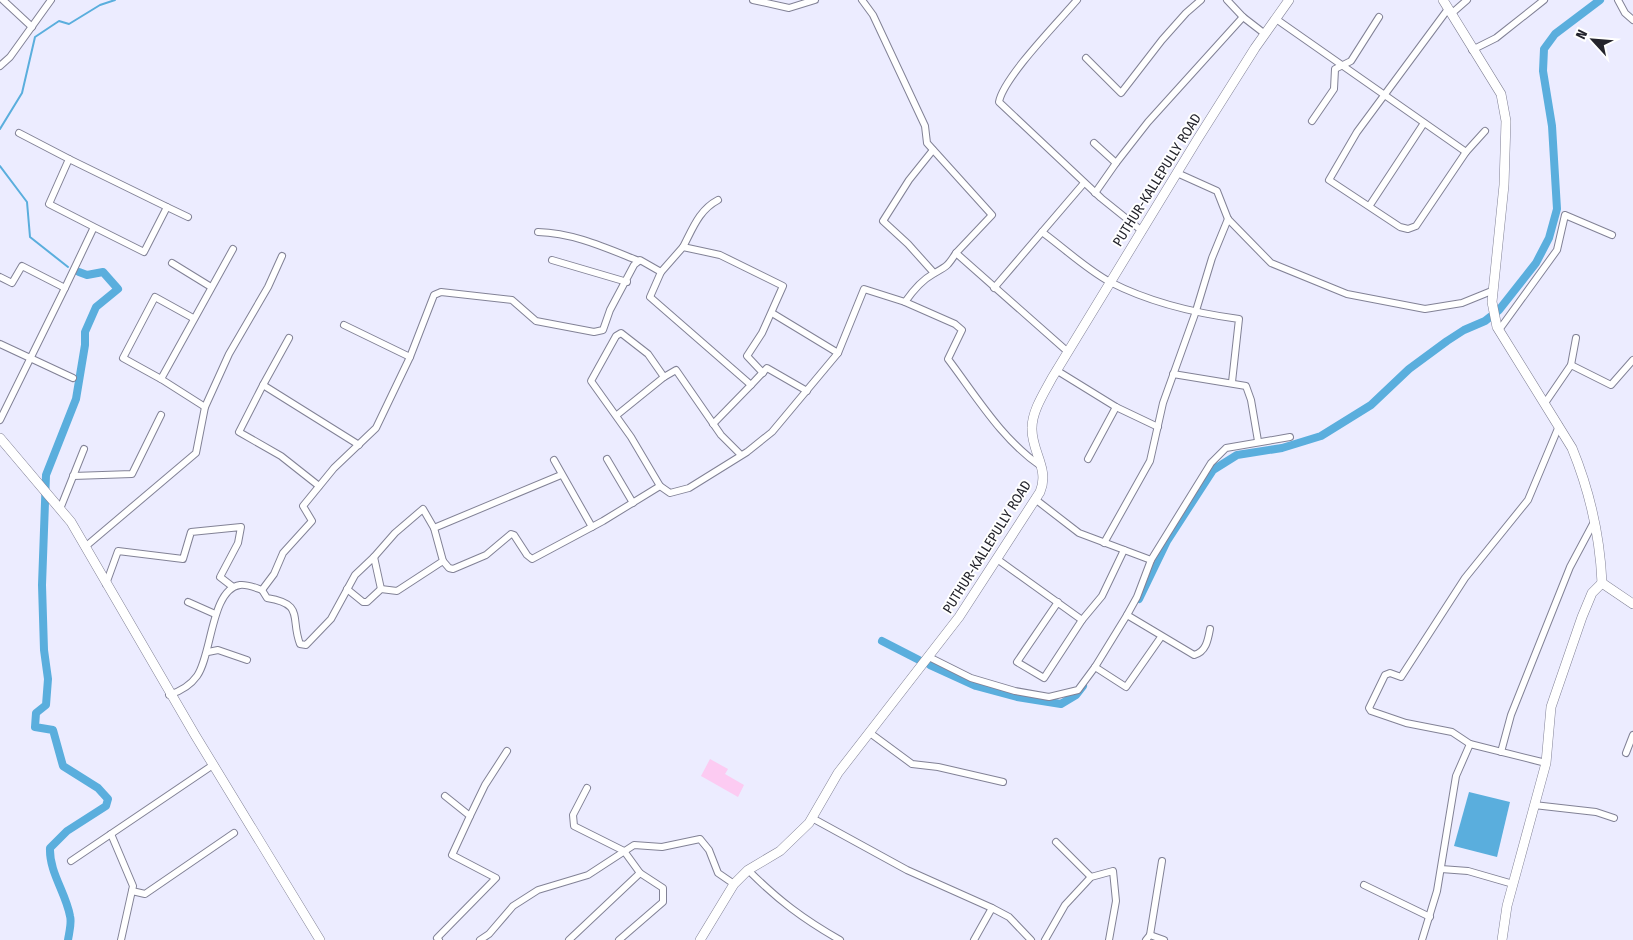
<svg xmlns="http://www.w3.org/2000/svg" width="1633" height="940" viewBox="0 0 1633 940" font-family="'Fira Sans Condensed',sans-serif">
  <style>
    .green { fill: #fccbf2 }
    .water { fill: #5aaedd }
    .lines { fill: none; stroke-linecap: round; stroke-linejoin: round }
    .stream { stroke: #5aaedd; stroke-width: 2 }
    .canal { stroke: #5aaedd; stroke-width: 8 }
    .street-casing { stroke: #828296; stroke-width: 8 }
    .secondary-casing { stroke: #828296; stroke-width: 10 }
    .street { stroke: #fff; stroke-width: 6 }
    .secondary { stroke: #fff; stroke-width: 9 }
    .labels { text-anchor: middle; dominant-baseline: central; stroke-width: 4; stroke-linejoin: round; paint-order: stroke }
    .street-label { font-size: 14px; fill: #24242c; stroke: #fff }
  </style>
  <rect width="100%" height="100%" fill="#ececff"/>
  <path class="green" d="M710,759L728,769L725,774L744,785L738,797L701,776Z"/>
  <path class="water" d="M1469,792L1510,802L1497,857L1454,846Z"/>
  <g class="lines">
    <g class="stream">
      <path d="M0,129L22,93L35,37L59,21L69,24L100,5L115,0"/>
      <path d="M0,166L27,202L30,237L68,267"/>
    </g>
    <g class="canal">
      <path d="M1139,599L1167,541L1213,470L1237,455L1282,448L1321,436L1371,405L1409,369L1447,341L1464,330L1485,321L1499,310L1536,263L1549,238L1557,209L1552,126L1543,71L1544,49L1555,34L1600,0"/>
      <path d="M882,641L919,660"/>
      <path d="M930,665L976,686L1017,697L1061,704L1076,695L1083,686"/>
      <path d="M68,940C69,933 72,923 70,916C66,893 49,872 50,848L67,831L106,806L108,799L98,788L63,766L53,730L35,727L36,713L46,705L48,679L44,650L42,585L46,475L76,399L85,345V332L96,307L118,289L103,272L87,275L79,272"/>
    </g>
    <g class="street-casing">
      <g id="street">
        <path d="M3,0L32,27"/>
        <path d="M753,0L789,8L815,0"/>
        <path d="M862,0L873,15L925,126L927,143L992,215L956,253L1068,352"/>
        <path d="M1077,0C1059,21 1003,78 999,102L1101,198L1142,231"/>
        <path d="M1227,0L1243,17L1265,34"/>
        <path d="M1618,0L1625,13L1633,20"/>
        <path d="M1448,9L1357,132L1329,180L1400,227L1408,229L1416,226L1466,152L1485,131"/>
        <path d="M1451,14L1467,0"/>
        <path d="M1276,19L1466,152"/>
        <path d="M1472,50L1496,38L1544,0"/>
        <path d="M1086,58L1121,93L1162,40L1186,13L1201,0"/>
        <path d="M0,66L10,57L51,0"/>
        <path d="M1312,121L1334,89L1335,69L1351,61L1379,17"/>
        <path d="M19,133L69,159"/>
        <path d="M1094,143L1116,163L1095,193"/>
        <path d="M933,150L909,180L883,221L908,244L934,273"/>
        <path d="M1116,163L1148,122L1243,17"/>
        <path d="M1177,173L1217,191L1228,219L1271,263L1347,294L1425,309L1462,303L1494,290"/>
        <path d="M1370,205L1424,123"/>
        <path d="M167,207L188,217"/>
        <path d="M538,232C574,233 606,248 639,261"/>
        <path d="M1042,232C1064,248 1086,269 1110,282C1151,303 1194,313 1239,319L1232,382"/>
        <path d="M683,247C693,228 699,210 718,200"/>
        <path d="M552,260L627,282"/>
        <path d="M172,263L211,287"/>
        <path d="M0,277L12,283L22,266L65,288L0,420"/>
        <path d="M65,288L94,227L49,204L69,159L167,207L144,252L94,227"/>
        <path d="M994,288L1084,183"/>
        <path d="M905,302L955,324L962,330L948,359C976,396 1002,440 1042,467"/>
        <path d="M772,313L838,353"/>
        <path d="M344,325L410,357"/>
        <path d="M1499,330L1557,250L1565,215L1612,235"/>
        <path d="M0,344L73,378"/>
        <path d="M1571,365L1611,385L1633,360"/>
        <path d="M1056,370L1116,407L1158,427"/>
        <path d="M1173,374L1246,386L1251,400L1258,441"/>
        <path d="M161,379L123,358L155,297L193,318"/>
        <path d="M263,385L289,338"/>
        <path d="M751,385L767,368L807,391"/>
        <path d="M1545,403L1571,365L1576,338"/>
        <path d="M205,407L161,379L233,249"/>
        <path d="M617,415L664,377"/>
        <path d="M713,424L751,385L650,297L661,272L683,247L720,255L783,286L762,333L747,356L763,373"/>
        <path d="M607,459L633,503"/>
        <path d="M1088,459L1116,407"/>
        <path d="M554,460L592,527"/>
        <path d="M73,476L132,474L161,415"/>
        <path d="M319,486L281,456L239,432L263,385L359,445"/>
        <path d="M660,486L631,437L591,381L616,336L621,333L648,354L664,377L676,370L721,435L741,455"/>
        <path d="M1035,499L1079,533L1151,560"/>
        <path d="M60,509L84,449"/>
        <path d="M1104,543L1150,461L1163,403L1195,314L1212,258L1228,219"/>
        <path d="M85,547L196,453L205,407L229,354L268,287L282,256"/>
        <path d="M374,557L395,533L423,509L434,528"/>
        <path d="M997,559L1082,620L1044,678L1017,662L1058,602"/>
        <path d="M443,561L449,568L453,569L486,555L511,534L514,535L527,555L532,559L603,521L660,486L670,493L689,488L747,452L772,432L838,353L864,289L905,302C912,292 922,280 933,274C947,266 947,267 956,253"/>
        <path d="M106,584L118,551L183,559L191,532L241,527L238,543L220,577L233,587"/>
        <path d="M347,589L363,602H367L381,589L397,591L443,561L434,528L561,475"/>
        <path d="M262,590L267,598C305,604 290,618 300,644L306,645L331,619L355,575L374,557L381,589"/>
        <path d="M188,602L215,614"/>
        <path d="M1127,615L1194,655C1206,652 1208,640 1210,629"/>
        <path d="M1082,620L1102,596L1124,550"/>
        <path d="M208,652L218,650L247,660"/>
        <path d="M929,657L971,678L1015,691L1049,697L1078,690L1095,667L1127,615L1137,597L1151,560L1211,463L1226,448L1290,437"/>
        <path d="M1095,667L1126,687L1161,637"/>
        <path d="M169,695C181,691 190,686 197,676C212,655 211,589 240,585C247,584 256,588 262,590L274,574L283,553L312,521L303,506L334,468L376,428L410,357L434,295L441,292L512,300L536,321L594,332L603,330L610,310L634,265L640,260L661,272"/>
        <path d="M870,733L912,764L938,767L1003,782"/>
        <path d="M1470,744L1452,732L1406,723L1371,711L1369,708L1385,675L1390,673L1401,677L1465,578L1528,500L1559,426"/>
        <path d="M1501,752L1511,715L1570,567L1594,522"/>
        <path d="M1626,753L1633,735"/>
        <path d="M1534,805L1596,812L1614,818"/>
        <path d="M470,816L485,785L507,751"/>
        <path d="M812,818L907,870L992,908L1009,917L1031,940"/>
        <path d="M111,834L133,886L121,940"/>
        <path d="M1056,842L1091,877"/>
        <path d="M71,861L213,765"/>
        <path d="M1441,869L1468,871L1513,884"/>
        <path d="M748,870C778,900 803,919 840,940"/>
        <path d="M1364,885L1430,917"/>
        <path d="M132,891L145,894L234,833"/>
        <path d="M1150,935L1162,861"/>
        <path d="M439,940L437,938L496,878L452,855L470,816L445,796"/>
        <path d="M480,940L489,934L513,906L538,890L588,875L634,845L662,847L700,839L709,850L718,873L734,884"/>
        <path d="M569,940L640,873L624,851L574,826L573,815L587,788"/>
        <path d="M619,940L663,902V888L640,873"/>
        <path d="M974,940L992,908"/>
        <path d="M1045,940L1065,905L1091,877L1113,871L1116,901L1109,940"/>
        <path d="M1146,940L1150,935L1164,940"/>
        <path d="M1422,940L1437,891L1456,776L1470,744L1546,763"/>
      </g>
    </g>
    <g class="secondary-casing">
      <g id="secondary">
        <path d="M1443,0L1501,94L1506,121L1504,185L1492,302L1497,327L1572,448C1590,492 1600,536 1602,583"/>
        <path d="M0,438L71,522L195,735L320,940"/>
        <path d="M1602,583L1633,604"/>
        <path d="M700,940L734,884L748,870L780,851L809,823L838,773L959,617L1040,492C1050,469 1031,451 1032,428C1032,411 1044,393 1052,378L1197,140L1255,48L1289,0"/>
        <path d="M1502,940L1507,906L1546,763L1551,707L1582,617L1592,593L1602,583"/>
      </g>
    </g>
    <use href="#street" class="street"/>
    <use href="#secondary" class="secondary"/>
  </g>
  <g class="labels">
    <g class="street-label">
      <text transform="translate(1157 180) rotate(-58)">PUTHUR-KALLEPULLY ROAD</text>
      <text transform="translate(987 547) rotate(-58)">PUTHUR-KALLEPULLY ROAD</text>
    </g>
  </g>
  <g transform="translate(1593 40) rotate(296)" stroke="#ffffff" stroke-width="4" paint-order="stroke">
  <path d="M0-4L9 19L0 12L-9 19Z" fill="#24242c"/>
  <text y="-8" font-size="14" font-weight="bold" text-anchor="middle" fill="#24242c">N</text>
  </g>
</svg>
